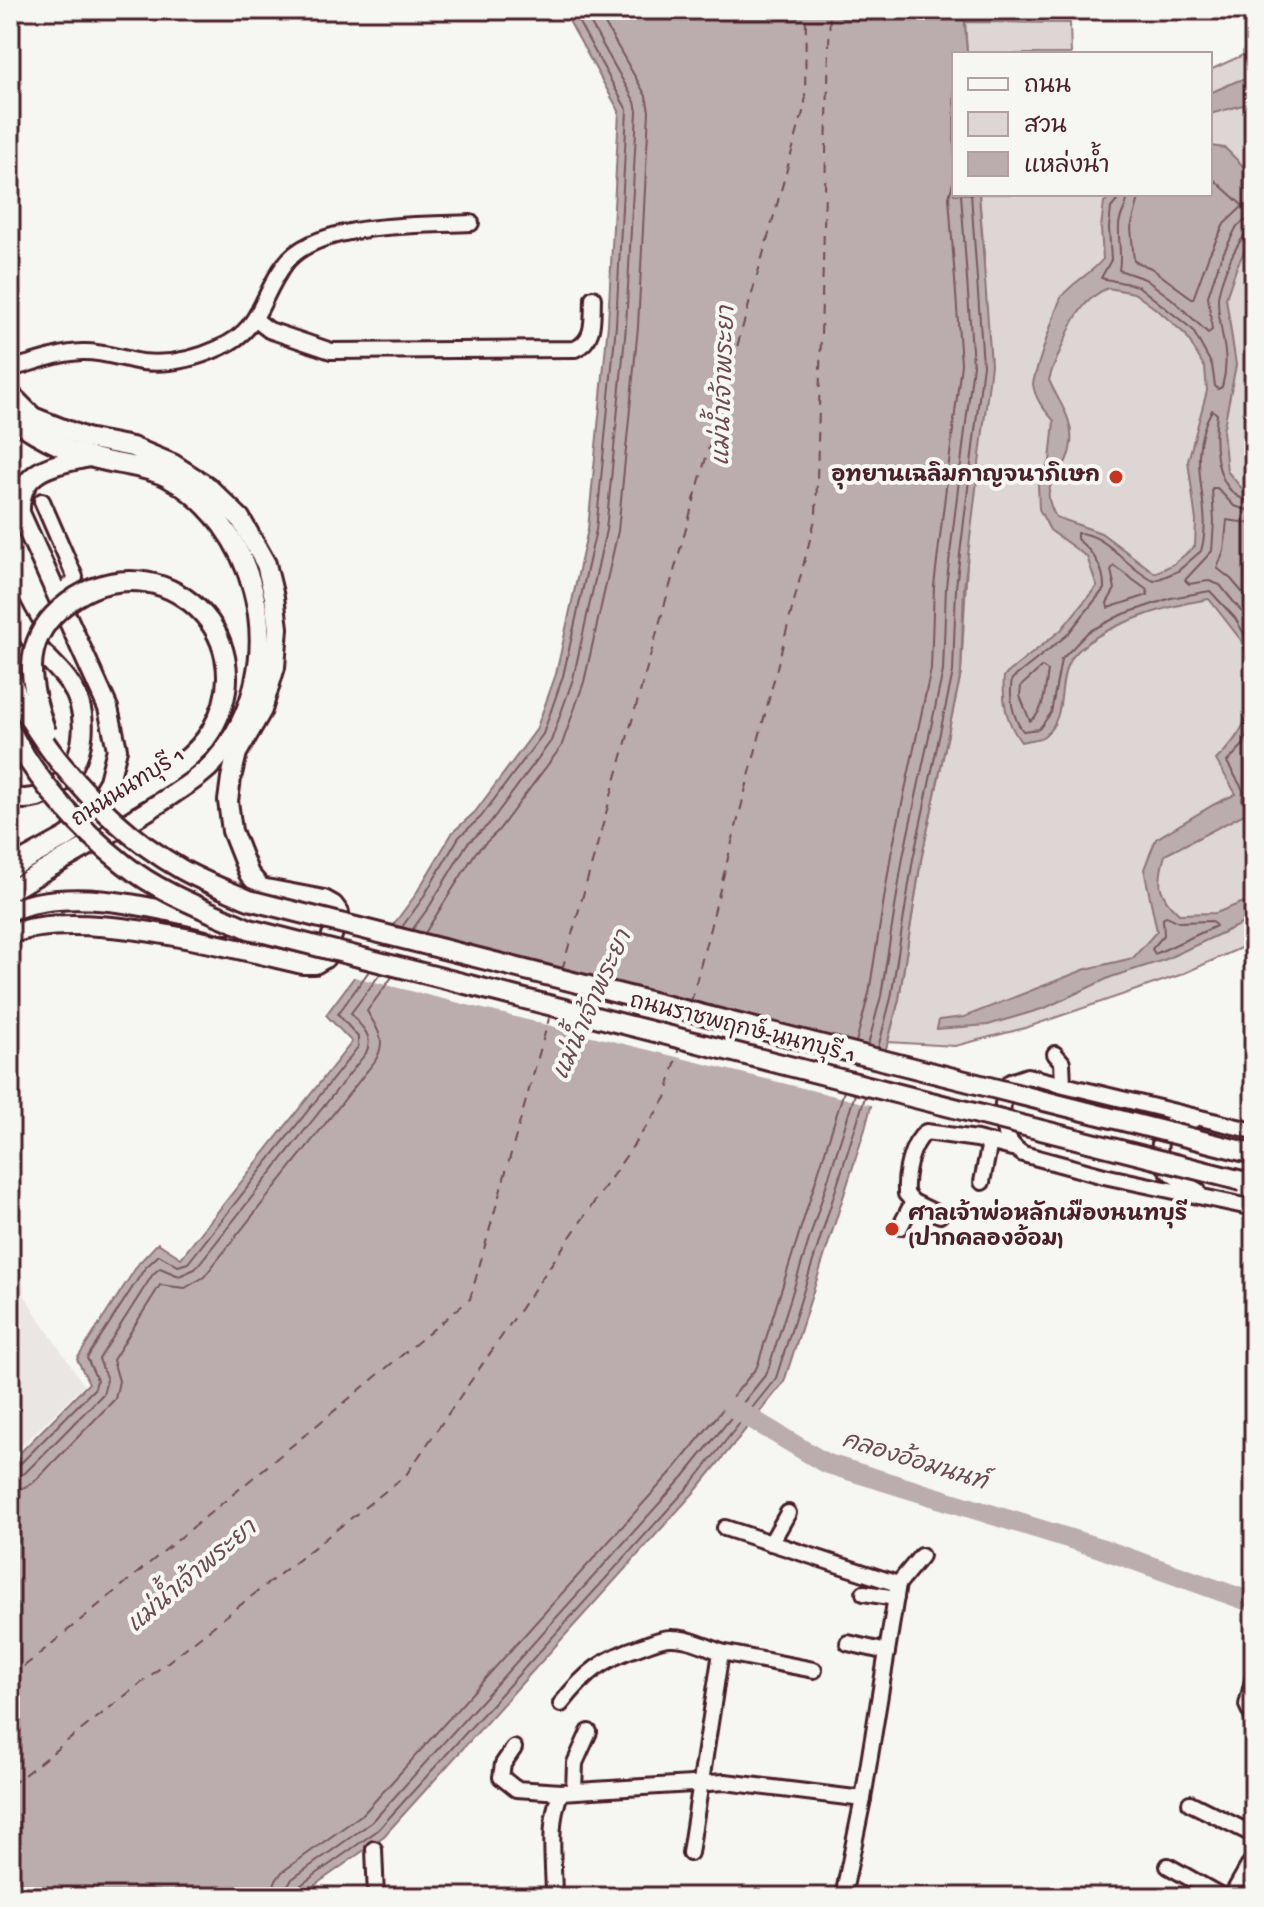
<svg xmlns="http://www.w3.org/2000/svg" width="1264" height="1907" viewBox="0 0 1264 1907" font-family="'Gochi Hand','Playpen Sans Thai',sans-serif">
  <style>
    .built { fill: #e9e6e3 }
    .green { fill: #ddd6d5; stroke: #947a80; stroke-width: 2 }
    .water { fill: #bbadae; stroke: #8e747a; stroke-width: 2; fill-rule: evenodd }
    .pier { fill: #f6f6f2 }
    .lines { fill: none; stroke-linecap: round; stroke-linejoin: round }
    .shore { stroke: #77585f; stroke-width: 2 }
    .river { stroke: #bbadae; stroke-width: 20 }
    .ferry { stroke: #6c4a52; stroke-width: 2; stroke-dasharray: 10 8; stroke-linecap: butt }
    .minor-casing { stroke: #4a1f2b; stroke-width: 20 }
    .major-casing { stroke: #4a1f2b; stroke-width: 24 }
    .minor { stroke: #f6f6f2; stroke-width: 14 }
    .major { stroke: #f6f6f2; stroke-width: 18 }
    .major-bridge-casing { stroke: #4a1f2b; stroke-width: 24; stroke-linecap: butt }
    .major-bridge { stroke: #f6f6f2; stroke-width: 18 }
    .poi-dot { fill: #c8321e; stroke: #f6f6f2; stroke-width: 3 }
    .labels { text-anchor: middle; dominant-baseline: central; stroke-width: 8; stroke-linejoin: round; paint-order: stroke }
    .poi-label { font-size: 22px; font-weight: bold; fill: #4a1f2b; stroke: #f6f6f2; text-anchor: end }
    .street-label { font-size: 22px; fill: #4a1f2b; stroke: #f6f6f2 }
    .water-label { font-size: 24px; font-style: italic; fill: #6c4a52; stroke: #f6f6f2 }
  </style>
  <rect width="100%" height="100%" fill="#f6f6f2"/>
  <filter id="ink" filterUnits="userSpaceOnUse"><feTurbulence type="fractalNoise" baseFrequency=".0125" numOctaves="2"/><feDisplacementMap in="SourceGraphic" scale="16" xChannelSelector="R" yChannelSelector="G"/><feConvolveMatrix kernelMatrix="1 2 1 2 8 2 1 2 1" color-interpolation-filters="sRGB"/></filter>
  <g filter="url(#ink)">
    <path class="built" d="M10,1262L23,1280L24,1294L34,1311L84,1385L10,1457Z"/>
    <g class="green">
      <path d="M965,22L1070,23L1071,54H967Z"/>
      <path d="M1254,50V942L1180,975L1025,1028L955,1046L888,1042L899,999L921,860L961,673L984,254L979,194H1210V70Z"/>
    </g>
    <g class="water">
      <path d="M563,10H964L967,54H954V194H979L991,365L964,588L961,673L921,860L899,999L865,1129L784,1382L698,1488L384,1836L298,1897H10V1463L89,1383L77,1359L139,1263L158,1243L181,1258L352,1042L326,1015L414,897L453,832L475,812L536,730L556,674L588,529L608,324L619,111Z"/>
      <path d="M1254,78V102L1210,114V93L1237,81Z"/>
      <path d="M1210,146L1225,148L1254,177V232L1237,266L1226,298L1236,365L1223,431L1227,471L1244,491L1254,495V672L1241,640L1209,599C1171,605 1084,628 1067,666C1058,688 1066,719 1044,736C1039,740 1027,740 1021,742C1006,722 1002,701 1004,676L1061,630L1097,586L1087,557L1050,530L1039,509L1038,484L1050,461L1054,421C1045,410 1035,400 1033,384C1033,379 1058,302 1062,296C1074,281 1091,274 1103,259L1101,228L1104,202L1115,194H1210ZM1108,288L1134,293L1160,312L1186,335L1205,368L1207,391L1188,461L1196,521L1195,546L1174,564L1155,573L1101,533L1056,517C1034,479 1068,477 1071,444C1074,418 1058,402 1049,380L1052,370C1066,340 1075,301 1108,288Z"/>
      <path d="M1254,680V809L1165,855C1157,883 1157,894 1179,914L1216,913L1254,898V918L1164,960L1111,977L1045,1008L988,1025L937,1029L939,1020L964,1017L1086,969L1133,958L1157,931L1144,869L1156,839L1213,805L1236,794L1216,760C1242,735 1251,717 1254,680Z"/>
    </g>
    <path class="pier" d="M388,926L890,1050L875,1106L350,976Z"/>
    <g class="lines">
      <g class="shore">
        <path d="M1118,194L1117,201L1111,208L1109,228L1111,260L1101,278L1138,286L1192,329L1212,365L1215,386L1218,389L1222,387C1232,352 1218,333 1218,300C1218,284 1239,231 1254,230"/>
        <path d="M1128,194C1128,206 1120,213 1119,225C1118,240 1122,255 1119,270L1145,279L1172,299L1208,333L1212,330L1208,296L1220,260L1237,226L1245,221L1254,219"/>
        <path d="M1140,194L1131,228L1134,261L1151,268L1193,299L1209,255L1224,224L1243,206L1210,176"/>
        <path d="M1254,502C1214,497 1213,444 1217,414L1212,410C1182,462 1215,504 1201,551L1178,571L1154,581C1128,570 1107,533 1077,533V539C1093,552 1105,568 1104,589L1067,635L1012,679C1009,696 1012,717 1023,731L1039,729L1051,713L1061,660L1088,632L1121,615L1171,598L1210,591L1235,618L1254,651"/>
        <path d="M1254,512L1234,506L1217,488H1212L1214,522L1212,551L1185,580L1189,584L1209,581L1220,585L1254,627"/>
        <path d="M1254,524L1227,520L1224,551L1217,568L1231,579L1254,606"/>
        <path d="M1114,566L1147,590L1148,595L1108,608L1107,603L1115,589L1111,570Z"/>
        <path d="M1042,667L1048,671C1045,688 1045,712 1030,721L1020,696L1021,686Z"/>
        <path d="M1254,719L1244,744L1227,762L1243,790L1242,802L1254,803"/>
        <path d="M1166,916L1179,922L1212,921L1216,926L1155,954L1152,949L1164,935L1163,919Z"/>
        <path d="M402,927L421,901L459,837L481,817L543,734L563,676L596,530L616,325L627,110L572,10"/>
        <path d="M412,930L429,907L467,844L489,824L551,741L573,679L606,530L626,326L637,111L635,102L583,10"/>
        <path d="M425,933L476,852L498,831L561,747L584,682L618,531L638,327L649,111L646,96L597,10"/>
        <path d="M856,1042L869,993L891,855L931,669L934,586L961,364L949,197L954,179"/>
        <path d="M868,1045L881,996L903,857L943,671L946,587L973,365L961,194"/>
        <path d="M878,1048L891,998L913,859L953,672L956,587L983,365L971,194"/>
        <path d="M10,1468L19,1465L95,1388L97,1380L87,1358L145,1268L159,1255L178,1266L188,1263L358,1047V1037L338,1014L369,971"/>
        <path d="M10,1478L25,1473L103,1394L107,1380L99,1359L153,1274L160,1268L179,1276L195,1269L366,1053C375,1034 360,1027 351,1013L380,974"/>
        <path d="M10,1490L23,1488L34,1482L115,1399L119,1381L113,1360L160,1285L185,1288L204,1277L375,1061C388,1040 377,1029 367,1011L392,977"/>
        <path d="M272,1897L275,1882L282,1872L364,1813L675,1468L757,1367L844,1091"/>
        <path d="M284,1897L286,1887L292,1879L372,1822L684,1476L767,1373L855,1094"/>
        <path d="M294,1897L298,1887L378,1830L692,1483L776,1378L865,1097"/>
      </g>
      <path class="river" d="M732,1407L825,1463L1100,1548L1254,1603"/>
      <g class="ferry">
        <path d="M562,970L805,105L806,10"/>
        <path d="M691,1002L816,516L830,10"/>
        <path d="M10,1678L470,1299L550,1015"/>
        <path d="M10,1786L406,1475L666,1098L679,1047"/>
      </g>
      <g class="minor-casing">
        <g id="minor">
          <path d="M256,320L269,330L331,351L575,349C596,340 592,318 593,298"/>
          <path d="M10,369C33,363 57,353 82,352C102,351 122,359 142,362C169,365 195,359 219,348C263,329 260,296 285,264C316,221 422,226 471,223"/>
          <path d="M42,501L75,577L74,582L56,595"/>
          <path d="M1055,1054L1062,1062L1063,1084"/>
          <path d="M1193,1120L1183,1119L1164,1126C1151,1166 1166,1171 1198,1191"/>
          <path d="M1254,1131L1027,1076L1010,1082C998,1107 998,1138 1023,1154L1104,1176L1254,1208"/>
          <path d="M982,1182L990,1142"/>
          <path d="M940,1215L913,1202L906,1194C905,1174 910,1145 926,1132L977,1139L1012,1148"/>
          <path d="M900,1227L913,1202"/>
          <path d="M725,1528L898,1584"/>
          <path d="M771,1543L788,1513"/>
          <path d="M864,1593L896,1598"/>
          <path d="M848,1643L887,1652"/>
          <path d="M721,1652L814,1670"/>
          <path d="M1254,1676L1247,1705L1254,1720"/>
          <path d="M561,1704C586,1672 603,1659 642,1646C651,1643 663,1637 672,1638C689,1638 705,1646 721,1652L690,1853"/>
          <path d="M514,1748L503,1764L501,1777L516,1789L561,1792L725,1782L863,1799"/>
          <path d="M574,1791L575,1763L589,1732"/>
          <path d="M1190,1803L1254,1835"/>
          <path d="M374,1849L376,1897"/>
          <path d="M1168,1866L1223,1897"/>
          <path d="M554,1897C554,1865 547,1822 561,1792"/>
          <path d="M843,1897L863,1799L898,1584L921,1556"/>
          <path d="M1231,1897L1254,1857"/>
        </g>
      </g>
      <g class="major-casing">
        <g id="major">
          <path d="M10,394L33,417L86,438L132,447L173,464L207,486L240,518L266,564L274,597L278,628L275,667L262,710L237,753L231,778L228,801L232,831L249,874L261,888L324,900L333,905L339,913L325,958L315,964H303C228,947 81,907 10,934"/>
          <path d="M10,415C28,432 66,451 90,457C115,465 143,465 167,477C210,500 241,544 253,590C269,649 256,714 215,761C202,776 184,786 167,798C117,832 62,859 10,891"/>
          <path d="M10,604C17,618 26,634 36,646C47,659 61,670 70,684C90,713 86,757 61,782C47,797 29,802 10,797"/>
          <path d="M68,836L90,814L109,781L117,749L108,708L20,513C18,469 53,465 89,457"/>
          <path d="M10,868L68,836L132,795"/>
          <path d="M10,911C73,884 162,910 226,924"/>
        </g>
      </g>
      <use href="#minor" class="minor"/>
      <use href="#major" class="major"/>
      <g class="major-bridge-casing">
        <g id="major-bridge">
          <path d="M10,675C19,707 38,734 58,760C94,804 132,841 181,869C202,881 226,890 249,900L1250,1153"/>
          <path d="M10,730C37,781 78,828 124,864C160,893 207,910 249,929L1242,1181"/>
          <path d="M46,732C30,687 20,644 60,609C149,531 271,630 211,731C193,761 161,777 132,795"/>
        </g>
      </g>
      <use href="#major-bridge" class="major-bridge"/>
    </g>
  </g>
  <g class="poi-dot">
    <circle cx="1116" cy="477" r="8"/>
    <circle cx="892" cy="1229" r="8"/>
  </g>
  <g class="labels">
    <g class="poi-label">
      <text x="1100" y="477">อุทยานเฉลิมกาญจนาภิเษก</text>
      <text x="908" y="1216" text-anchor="start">ศาลเจ้าพ่อหลักเมืองนนทบุรี<tspan x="908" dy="25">(ปากคลองอ้อม)</tspan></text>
    </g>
    <g class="street-label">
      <text transform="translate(129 789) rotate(-32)">ถนนนนทบุรี 1</text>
      <text transform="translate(742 1030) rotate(14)">ถนนราชพฤกษ์-นนทบุรี 1</text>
    </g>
    <g class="water-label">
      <text transform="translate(726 386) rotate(-88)">แม่น้ำเจ้าพระยา</text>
      <text transform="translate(594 1006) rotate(-66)">แม่น้ำเจ้าพระยา</text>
      <text transform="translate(914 1463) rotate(17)">คลองอ้อมนนท์</text>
      <text transform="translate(193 1578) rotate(-40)">แม่น้ำเจ้าพระยา</text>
    </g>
  </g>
  <rect width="1264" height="1907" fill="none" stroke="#f6f6f2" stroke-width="40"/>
  <rect x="20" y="20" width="1224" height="1867" fill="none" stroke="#4a1f2b" stroke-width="3" filter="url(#ink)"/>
  <rect x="952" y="52" width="260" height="144" fill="#f6f6f2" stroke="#b1a0a2" stroke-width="2"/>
  <rect x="968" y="78" width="40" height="12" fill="#f6f6f2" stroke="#b1a0a2" stroke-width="2"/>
  <text x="1024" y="92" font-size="24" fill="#4a1f2b">ถนน</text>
  <rect x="968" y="112" width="40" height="24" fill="#ddd6d5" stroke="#b1a0a2" stroke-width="2"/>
  <text x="1024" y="132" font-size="24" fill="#4a1f2b">สวน</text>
  <rect x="968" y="152" width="40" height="24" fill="#bbadae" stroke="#b1a0a2" stroke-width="2"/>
  <text x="1024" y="172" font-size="24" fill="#4a1f2b">แหล่งน้ำ</text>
</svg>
